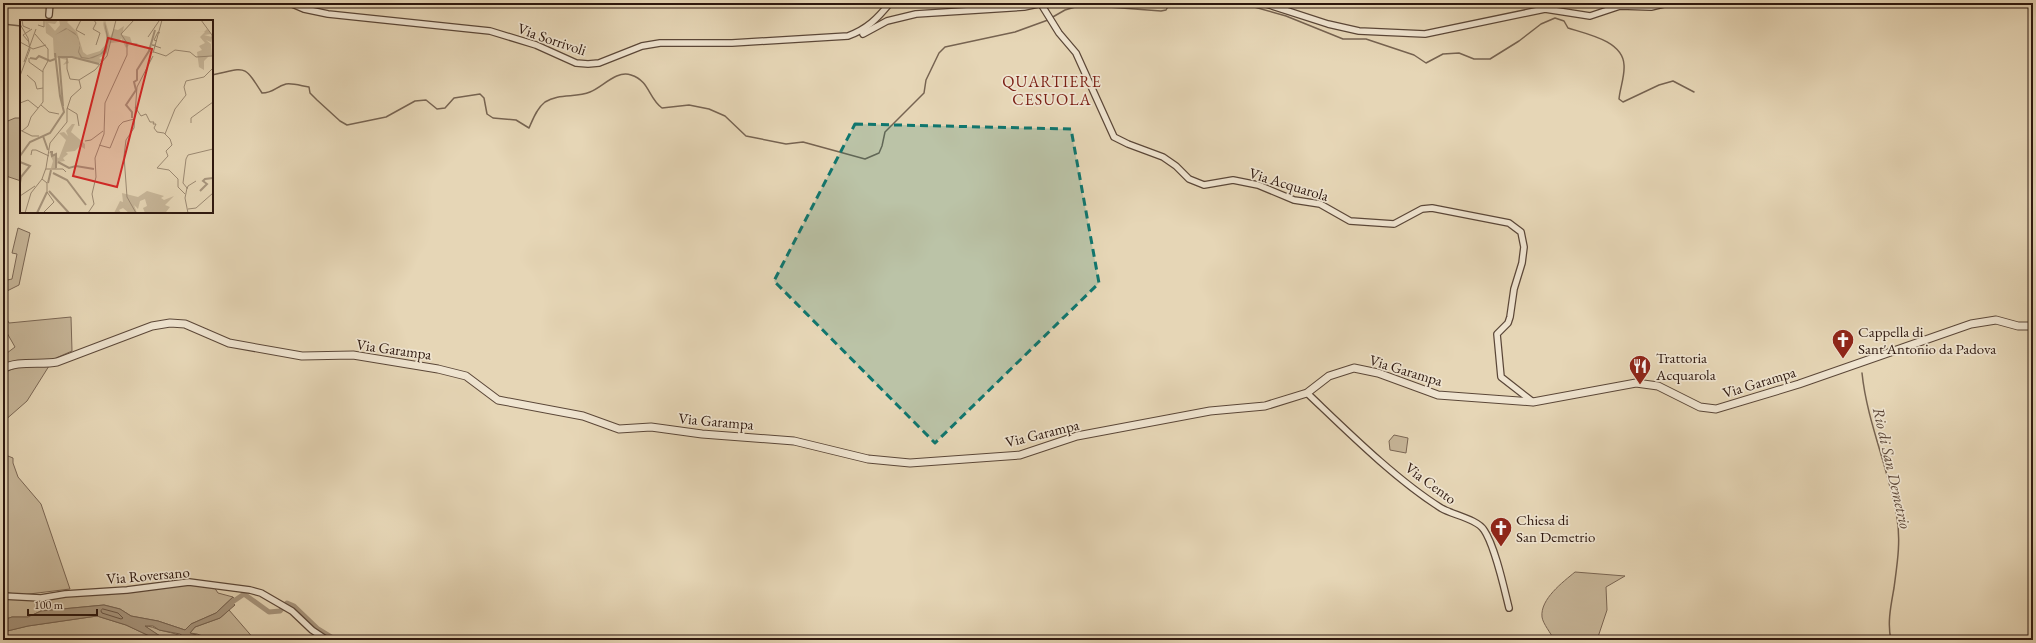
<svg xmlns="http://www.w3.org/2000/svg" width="2036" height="643" viewBox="0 0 2036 643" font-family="'EB Garamond',serif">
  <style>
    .green { fill: #c7b699; stroke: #7a6654 }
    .water { fill: #a7957d; stroke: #766351 }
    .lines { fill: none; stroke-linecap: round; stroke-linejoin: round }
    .shore { stroke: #6a5646; stroke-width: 1 }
    .stream { stroke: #766351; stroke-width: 1.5 }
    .canal { stroke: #a7957d; stroke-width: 5 }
    .minor-casing { stroke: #5b4738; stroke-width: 8 }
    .tertiary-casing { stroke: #5b4738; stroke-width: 9 }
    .minor { stroke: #efe4d0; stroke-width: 5.5 }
    .tertiary { stroke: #efe4d0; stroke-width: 7 }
    .marked { fill: #0f766e; fill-opacity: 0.2; stroke: #0f766e; stroke-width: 3; stroke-dasharray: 8 5; stroke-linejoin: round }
    .labels { text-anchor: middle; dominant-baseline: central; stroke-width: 3.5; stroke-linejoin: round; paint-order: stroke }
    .street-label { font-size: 15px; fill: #2d170e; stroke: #efe4d0 }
    .poi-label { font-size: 15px; fill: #2d170e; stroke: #efe4d0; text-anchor: start }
    .neighbourhood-label { font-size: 16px; letter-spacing: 1px; fill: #7a1f14; stroke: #efe4d0 }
    .water-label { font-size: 16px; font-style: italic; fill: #5e493a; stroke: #efe4d0 }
    .inset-river { fill: none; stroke: #a7957d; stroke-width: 2 }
    .inset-road { fill: none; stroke: #9c8a73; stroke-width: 1 }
    .view { fill: #d62828; fill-opacity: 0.15; stroke: #d62828; stroke-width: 2 }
    .inset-edge { fill: none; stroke: #2d170e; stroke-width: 2 }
  </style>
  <rect width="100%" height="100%" fill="#e6d6b6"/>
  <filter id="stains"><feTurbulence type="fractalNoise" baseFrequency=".005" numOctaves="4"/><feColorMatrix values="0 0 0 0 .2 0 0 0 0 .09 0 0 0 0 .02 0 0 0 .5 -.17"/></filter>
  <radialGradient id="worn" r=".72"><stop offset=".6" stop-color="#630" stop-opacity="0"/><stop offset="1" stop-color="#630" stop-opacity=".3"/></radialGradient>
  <g class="green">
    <path d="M957,3H994V7L957,9Z"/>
    <path d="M15,118H21V181L3,175V123Z"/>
    <path d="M18,228L30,233L19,285L3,293V281L12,279L17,254L12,253Z"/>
    <path d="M3,312L9,323L71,317L72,351L49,361L3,367V356L15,347L3,326Z"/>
    <path d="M49,366L27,401L3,422V373L18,367Z"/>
    <path d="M1394,435L1408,438L1406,453L1390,450L1389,441Z"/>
    <path d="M3,454L13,458V463L18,477L41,504L70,589L21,595L3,592Z"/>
    <path d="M1575,572L1625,576L1606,587L1607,610L1597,640H1554C1551,633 1543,624 1542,617C1540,599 1563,582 1575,572Z"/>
    <path d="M189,583L214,587L218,593L233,597L216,613L191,624L185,630L158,621L131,616L120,609L104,605L41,611L28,617H12L3,620V597L37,600Z"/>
    <path d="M229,610L255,640H214L197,634L190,633L195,627L220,618Z"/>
    <path d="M97,616L126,625L158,640H3V632L28,626Z"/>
    <path d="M144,626C151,626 154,628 160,630C170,633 178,633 188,640H166Z"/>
  </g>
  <path class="water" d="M233,597L236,601L233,603L235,605L220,618L195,627L190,633L214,640H188L180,634L159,630L153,626H145L166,640H158L126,625L97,616L28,626L3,632V620L12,617H28L41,611L104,605L120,609L131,616L158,621L185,630L191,624L216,613Z"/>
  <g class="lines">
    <path class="shore" d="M103,609L118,613L123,618L121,619L102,613L101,611Z"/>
    <g class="stream">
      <path d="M1240,3L1286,16L1343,39H1366L1414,55L1426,63L1443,54L1459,53L1474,59H1490L1519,41L1541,24L1555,18L1564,21L1568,28C1587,34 1623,41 1624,65C1625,76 1620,88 1619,99L1623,102L1659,85L1673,81L1694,92"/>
      <path d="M1051,18L1065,10L1082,5L1161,11L1166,10L1170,3"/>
      <path d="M3,24L21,26"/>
      <path d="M212,75C246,68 243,63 262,93C274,93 275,87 286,84C293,83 302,86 309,87L310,93L317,100L340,121L347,125L386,117L415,101L426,100L437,109L445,108L454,98L480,94L484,98L487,114L493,118L516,120L529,128C533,119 537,108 545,102C559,93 576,98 590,92C603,87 616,70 631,75C650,81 648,98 662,108L689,105L709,109L725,116L746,136L786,144L803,142L865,159L879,153L882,146L885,132L924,93L926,80L939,53L945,47L1015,32L1048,20"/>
      <path d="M1862,373C1867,422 1889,469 1897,518C1901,542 1897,565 1894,588C1891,605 1887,623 1891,640"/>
    </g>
    <path class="canal" d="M231,603L244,594L269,612L280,611L287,603L294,606L318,629L336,640"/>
    <g class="minor-casing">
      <g id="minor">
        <path d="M290,3L304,9L328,14L490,31L536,45L576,63L588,64L599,63L642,46L660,43H732L848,36C867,29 877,19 890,3"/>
        <path d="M1263,3L1328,24L1359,31L1425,34L1545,9L1590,16L1620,6L1651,7L1668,3"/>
        <path d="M1041,4L1059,33L1076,53L1114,137L1128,144L1163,157L1176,166L1189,179L1204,185L1233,180L1258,185L1294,200L1320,204L1350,221L1394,224L1422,209L1432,208L1509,223L1521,232L1524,247L1522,263L1514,289L1510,317L1508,323L1497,334L1501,377L1533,402"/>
        <path d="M49,15L50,3"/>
        <path d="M863,34L887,21L916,14L1024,7L1043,3"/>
        <path d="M1307,393C1347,431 1395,479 1441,508C1453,515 1477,519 1484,530C1495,546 1504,588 1509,608"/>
        <path d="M3,596L41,598L65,594L127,590L189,582L250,590L261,593L292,611L312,630L327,640"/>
      </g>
    </g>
    <g class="tertiary-casing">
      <path id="tertiary" d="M3,369C15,360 42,365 57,362L152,326L170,323L185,324L229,343L302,356L353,355L438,369L466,376L498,400L583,416L619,429L651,427L702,434L794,441L868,459L910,463L1020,455L1077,436L1210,411L1265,406L1307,393L1329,376L1354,368L1378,373L1438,395L1533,402L1636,383L1658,386L1700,407L1716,409L1799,384L1971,324L1996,320L2018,326H2033"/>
    </g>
    <use href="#minor" class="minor"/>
    <use href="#tertiary" class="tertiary"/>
  </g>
  <path class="marked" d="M855,124L1071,129L1099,283L935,443L774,281Z"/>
  <defs>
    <g id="church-pin" transform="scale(1.15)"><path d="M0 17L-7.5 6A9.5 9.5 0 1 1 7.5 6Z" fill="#8f2418" stroke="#efe4d0"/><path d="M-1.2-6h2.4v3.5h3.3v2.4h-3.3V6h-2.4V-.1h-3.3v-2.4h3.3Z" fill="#fff"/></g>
    <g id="restaurant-pin" transform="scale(1.15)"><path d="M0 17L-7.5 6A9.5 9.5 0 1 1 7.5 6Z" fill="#8f2418" stroke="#efe4d0"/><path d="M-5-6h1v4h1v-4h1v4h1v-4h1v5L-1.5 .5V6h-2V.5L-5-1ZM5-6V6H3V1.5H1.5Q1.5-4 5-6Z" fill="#fff"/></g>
  </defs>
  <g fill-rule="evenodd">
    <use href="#church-pin" x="1843" y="340"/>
    <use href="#restaurant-pin" x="1640" y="366"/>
    <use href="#church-pin" x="1501" y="528"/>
  </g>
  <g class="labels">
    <g class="street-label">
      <text transform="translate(552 39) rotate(19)">Via Sorrivoli</text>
      <text transform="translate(1289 184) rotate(17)">Via Acquarola</text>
      <text transform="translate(394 349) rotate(8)">Via Garampa</text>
      <text transform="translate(1406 370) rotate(17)">Via Garampa</text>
      <text transform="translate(1759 382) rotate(-17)">Via Garampa</text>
      <text transform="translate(716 421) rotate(5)">Via Garampa</text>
      <text transform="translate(1042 433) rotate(-14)">Via Garampa</text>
      <text transform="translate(1431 483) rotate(36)">Via Cento</text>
      <text transform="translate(148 575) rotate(-5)">Via Roversano</text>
    </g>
    <g class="poi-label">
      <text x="1858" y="331">Cappella di<tspan x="1858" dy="17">Sant'Antonio da Padova</tspan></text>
      <text x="1656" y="357">Trattoria<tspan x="1656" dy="17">Acquarola</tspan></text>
      <text x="1516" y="519">Chiesa di<tspan x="1516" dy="17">San Demetrio</tspan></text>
    </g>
    <g class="neighbourhood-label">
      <text x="1052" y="81">QUARTIERE<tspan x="1052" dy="18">CESUOLA</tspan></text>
    </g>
    <g class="water-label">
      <text transform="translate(1892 468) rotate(77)">Rio di San Demetrio</text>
    </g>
  </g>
  <g transform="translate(20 20)">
    <rect width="193" height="193" fill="#e6d6b6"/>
    <path d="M25,0H38L35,4L28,3L35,11L40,5L39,0H50L47,2L57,12L63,32L67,35L80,31L86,24V15L84,8L83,3V0L84,5L85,0L90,17L94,9L98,10L104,6L102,15L110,17L112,23H118L116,25L112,24L115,27L111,23L106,28L101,18L100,22L90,23L86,34L79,38L82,40L79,44L52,37L47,38L49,43L43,45L47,40L34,37L33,18L26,13ZM187,9L191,14L184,15L192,17L191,22L186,20L191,24L192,36H189L184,41V50L179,47L177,32L182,30L179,26L185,23L180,17L185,12L172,11L184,12ZM52,104H55L51,112L65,124V129L60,126L55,131L46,132L48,134L43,138L45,141L38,142L36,149L31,148L33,141L29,132H33L32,136L37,134L35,137L39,138L46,120L39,113L44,112L48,116L46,111ZM127,171L144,176L141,178L144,180L154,176L145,185L150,187L146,192L152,193H125L123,188L127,186L125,179L120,181L118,189L114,185L117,193H109L103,188L99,190L101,193H94L100,181L103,182L102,173L118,177Z" fill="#c7b699"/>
    <path d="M84,0L89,19L86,34L85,31L82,34L73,38L68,39L61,38L58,32L60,24L57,16L47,9L35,15V34V15L46,8L55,13L58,17L60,27L59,32L62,37L69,38L80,34L88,25Z" fill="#a7957d"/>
    <path class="inset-river" d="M10,38L16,39L19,36L30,41L35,39M43,86L39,37H52L79,44M112,98V92L106,85L116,70L114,62L117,60V50L129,31L135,10M23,116L28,130M30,132H32V136L36,134V148M0,136L10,122L30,113L44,92L40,76L35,33M0,142L10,146L1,157L0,163M38,142L49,148L56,146L74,149M33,153L47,160L66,185M28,163L31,150M29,171L49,193M180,171L187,164L183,161L185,159L193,158M17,193L27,172"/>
    <path class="inset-road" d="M2,0L3,6L10,9M61,0L56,10L65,15M74,0L76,3L73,9L80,13L76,25M181,0L192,15L193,40M0,4L8,18L10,29L0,56M18,5L24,7V0M128,17L139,1M137,21L134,20L138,12L140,13M0,22L13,29L26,25M9,22L3,15L12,9M136,25H132L141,28M134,32L146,36L155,30L170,32L176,37L192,36M133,33L142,0M9,38V42L23,52M47,38V49L50,59L59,60M4,42L16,9M7,55L15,62L17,69L23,68M59,60L75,50L87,36L96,0M0,83L8,80L18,88M21,85L29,92L39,94M115,87L121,96L126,94L130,102H134L133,104H136L134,108L137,112L144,113L150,119L152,125L146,131L148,136L137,148L149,150L158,159V167L165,174M47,88L57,94L59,106M171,103V98L193,82M0,110L12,116H19M2,111L8,106L11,97L23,82V50L28,41V29L15,14M145,114L155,89L166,75L164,67L166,61L184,57L193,48M65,121L71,120L83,111M79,125L90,128L99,106L103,102L114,99M11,135L12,130H16L29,136M26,149H43L46,152M22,159L27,163V172L34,182L23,193M167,169L168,166L176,161M0,176L15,166M168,189L176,188L193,173M5,193L11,173L22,159L26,148L30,123L47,102V89L51,77L61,68L59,60M68,193L74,184L72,174L76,157L75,138L84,114L85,83L107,35V23L101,14L114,0M116,193L107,177L104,136L106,120L114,108L117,67L133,36M168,193L165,178L167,168L163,163L166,139L168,135L193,129"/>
    <path class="view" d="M88,18L132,29L97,167L53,156Z"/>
    <rect width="193" height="193" class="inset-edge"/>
  </g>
  <rect width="2036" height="643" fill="none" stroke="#e6d6b6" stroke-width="16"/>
  <rect x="4" y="4" width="2028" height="635" fill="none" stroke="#2d170e" stroke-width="2"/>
  <rect x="8" y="8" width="2020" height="627" fill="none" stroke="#2d170e"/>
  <path d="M28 609v6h69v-6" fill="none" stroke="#2d170e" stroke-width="2"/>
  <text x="34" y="609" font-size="12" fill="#2d170e" stroke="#efe4d0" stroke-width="3" paint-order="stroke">100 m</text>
  <rect width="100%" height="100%" filter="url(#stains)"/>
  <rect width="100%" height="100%" fill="url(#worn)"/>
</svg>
